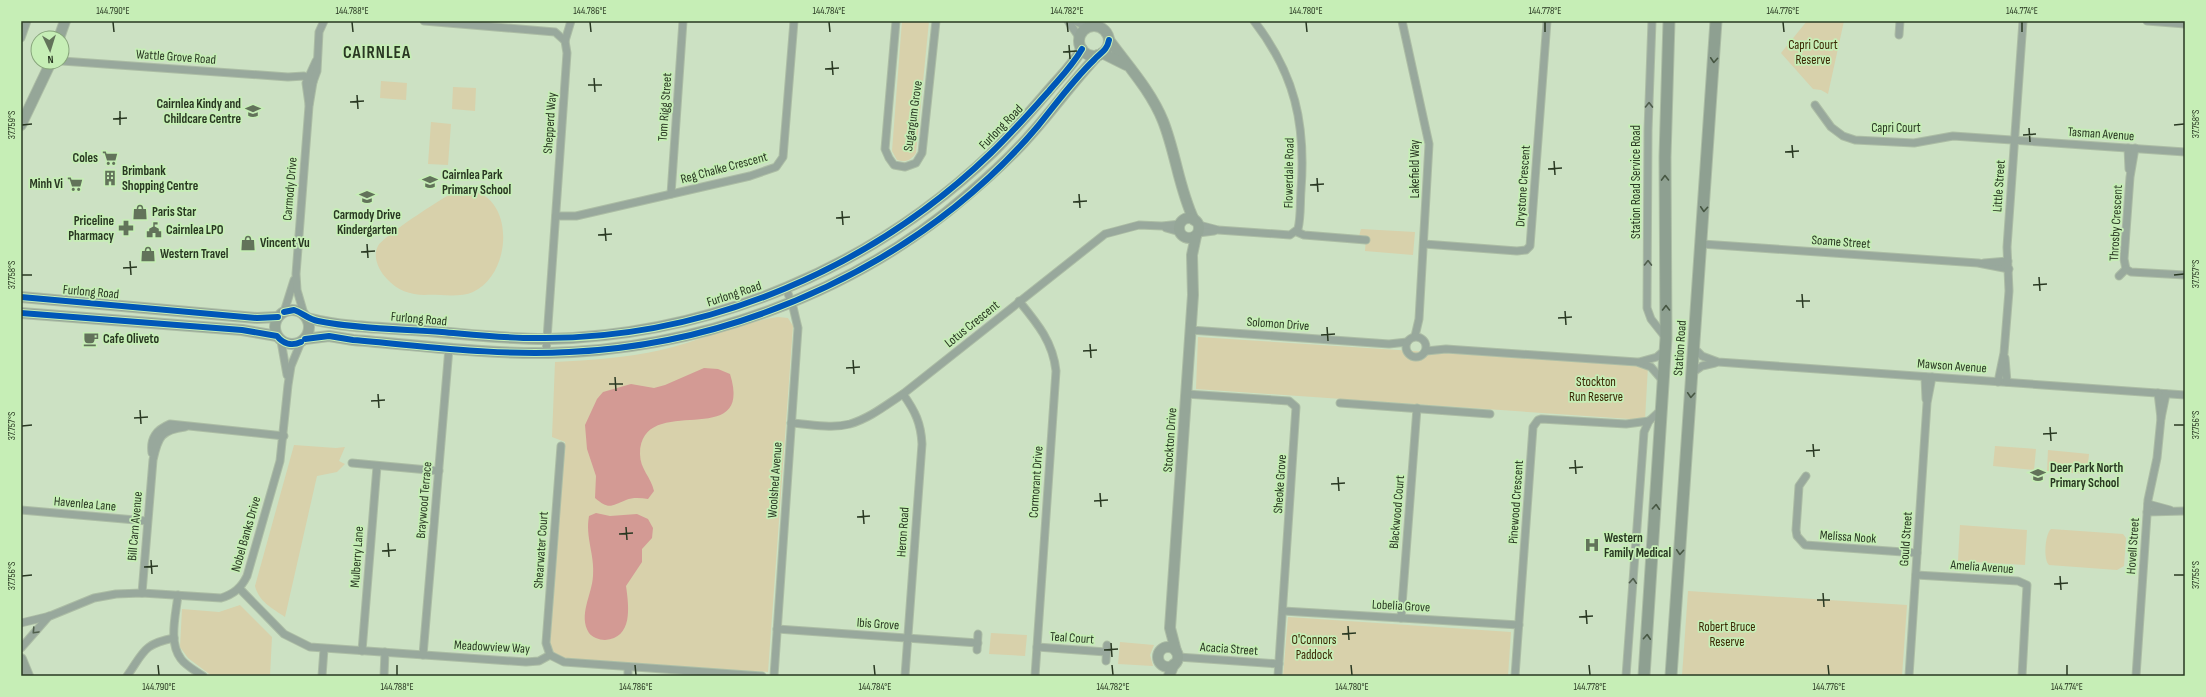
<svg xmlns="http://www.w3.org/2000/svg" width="2206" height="697" viewBox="0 0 2206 697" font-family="'Sofia Sans Condensed',sans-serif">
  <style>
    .green { fill: #d8d1ab }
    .water { fill: #d39a94 }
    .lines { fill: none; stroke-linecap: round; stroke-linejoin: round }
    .street-casing { stroke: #acbda5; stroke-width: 9 }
    .secondary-casing { stroke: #acbda5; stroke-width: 12 }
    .primary-casing { stroke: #acbda5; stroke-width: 13 }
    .street { stroke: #98a89c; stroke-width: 7 }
    .secondary { stroke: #95a698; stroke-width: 10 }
    .primary { stroke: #8ea091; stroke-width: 11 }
    .cycleway-casing { stroke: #c6eeb6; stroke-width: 8 }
    .cycleway { stroke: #0057b8; stroke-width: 6 }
    .oneway { stroke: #475743 }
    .oneway2 { stroke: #505f4d }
    .ticks { fill: none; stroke: #293822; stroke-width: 1.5 }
    .labels { text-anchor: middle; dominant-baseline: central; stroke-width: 3.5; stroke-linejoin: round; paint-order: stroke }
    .park-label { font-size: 13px; fill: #3b2703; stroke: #c6eeb6 }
    .street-label { font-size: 13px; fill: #293822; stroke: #c6eeb6 }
    .poi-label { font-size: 13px; font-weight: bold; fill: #293822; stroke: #c6eeb6; text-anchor: start }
    .district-label { font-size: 17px; font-weight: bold; letter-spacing: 1px; fill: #293822; stroke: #c6eeb6 }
    .neatline { fill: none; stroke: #293822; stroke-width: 1.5 }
    .ticks-label { font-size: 10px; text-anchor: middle; fill: #293822 }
  </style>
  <rect width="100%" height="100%" fill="#cce1c3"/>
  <g class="green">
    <path d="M902,21H929L916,153C911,160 906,163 897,160L892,151Z"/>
    <path d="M1807,21H1844L1828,94L1821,90L1813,89L1781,53Z"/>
    <path d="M381,81L407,83L406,100L380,98Z"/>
    <path d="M453,87L476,88L475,111L452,109Z"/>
    <path d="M431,122L451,124L448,165L428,164Z"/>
    <path d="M458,190C515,184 516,272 473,292C460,298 439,294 425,295C410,295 397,290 387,279C379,271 372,257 378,246C385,235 445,196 458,190Z"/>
    <path d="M1361,229L1415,232L1413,255L1365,251L1366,237L1359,236Z"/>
    <path d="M778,317L788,318L793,326L768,672L564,658L554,653L550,644L565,442L552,437L555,362C590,360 626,358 661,350C700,341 738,323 778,317Z"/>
    <path d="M1198,337L1648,366L1645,420L1196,389Z"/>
    <path d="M294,445L336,448L345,447L339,461L345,464L337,472L317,476L285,617C272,608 259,602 255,586Z"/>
    <path d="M1995,446L2036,449L2034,470L1993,466Z"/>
    <path d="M2048,450L2089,454L2087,474L2047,471Z"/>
    <path d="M1960,525L2027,530L2025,565L1958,561Z"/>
    <path d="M2051,529L2123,534L2126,538L2124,566L2117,570L2049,565C2043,560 2045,534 2051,529Z"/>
    <path d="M1688,591L1907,605L1902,676H1682Z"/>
    <path d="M240,605L272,637L270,676H212L188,658L180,647L182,609L219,612Z"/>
    <path d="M1288,617L1511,632L1508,676H1283Z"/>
    <path d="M991,633L1027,635L1025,656L989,654Z"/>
    <path d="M1120,642L1154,645L1150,655L1153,666L1118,664Z"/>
  </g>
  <g class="water">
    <path d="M704,368L718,369L730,374C755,454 641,389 640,454C640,469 651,477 654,491L648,499C641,498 633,497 626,500C611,506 609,510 595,498L596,476L587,449L585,425L597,399L603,392L631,384L654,388L665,385Z"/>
    <path d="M596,513L610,516L637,514L648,519L653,528L652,538L642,549V562L626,586C629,607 633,638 605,640C599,640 592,637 589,633C578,615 592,595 593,576C595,555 585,537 589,516Z"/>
  </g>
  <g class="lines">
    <g class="street-casing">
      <g id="street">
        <path d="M424,21L555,32L565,41L567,53L546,353"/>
        <path d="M896,21L885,149L889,158L894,165L905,167L916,163L922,153L936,21"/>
        <path d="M1068,21L1079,37"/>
        <path d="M1075,21L1088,27"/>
        <path d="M1402,21L1429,144L1419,319L1415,336"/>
        <path d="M1652,21L1648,130L1647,308L1651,319L1666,338"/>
        <path d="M2147,21L2185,24"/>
        <path d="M1899,35L1900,21"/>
        <path d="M21,38L27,21"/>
        <path d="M565,41L571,21"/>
        <path d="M62,61L288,77L304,76L313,82"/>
        <path d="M309,104L306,83L316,61"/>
        <path d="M1815,105L1831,127L1843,136L1855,140L1914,143L1953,136L2185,152"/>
        <path d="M2128,148L2129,169"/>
        <path d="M2135,148L2130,177L2124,259L2126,269L2131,272L2185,275"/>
        <path d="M671,194L683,21"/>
        <path d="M556,216H576L750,176L776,167L783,157L794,21"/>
        <path d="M1199,225L1218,230L1290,235L1298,229C1301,217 1300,203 1301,190C1306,124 1295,74 1254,21"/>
        <path d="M1166,228L1180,232"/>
        <path d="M1297,232L1304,235L1366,240"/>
        <path d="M1198,233L1214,231"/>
        <path d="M1424,244L1517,251L1526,250L1530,246L1547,21"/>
        <path d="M1702,244L1978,263L2009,269"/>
        <path d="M1984,263L2008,261"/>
        <path d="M2119,276L2126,269"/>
        <path d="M1019,301C1037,323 1053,342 1056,371L1035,676"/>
        <path d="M284,312L294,280"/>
        <path d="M304,314L297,290L296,274L309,106L313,82L317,71L319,32L324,21"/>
        <path d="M1190,330L1389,344L1407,342"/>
        <circle cx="1416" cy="347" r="10"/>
        <path d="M281,341L287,375"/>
        <path d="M1694,348L1702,356L1718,362L2185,395"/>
        <path d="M1426,351L1446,349L1637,362L1651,367L1664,382"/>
        <path d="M2005,358L2007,382"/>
        <path d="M1639,362L1657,357L1665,350"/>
        <path d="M1692,373L1702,366L1715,363"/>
        <path d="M1925,377L1926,399"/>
        <path d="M1998,382L2004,353L2009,291L2007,247L2023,21"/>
        <path d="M2158,393L2161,418"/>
        <path d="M903,394C915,411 921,423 922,444L905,676"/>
        <path d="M1186,394L1289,401L1296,407L1278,676"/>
        <path d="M1340,403L1490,414"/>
        <path d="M791,423C810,424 831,429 850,424C870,418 886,405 903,394L1105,234L1139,225L1162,226L1181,224"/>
        <path d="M152,453C150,438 156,430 170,424L284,436"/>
        <path d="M352,463L439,471"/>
        <path d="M1806,476L1799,486L1796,530L1797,536L1805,545L1917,553"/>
        <path d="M2148,504L2170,510"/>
        <path d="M21,510L147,521"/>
        <path d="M2147,512L2185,511"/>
        <path d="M1916,575L2018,581L2027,585L2022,676"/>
        <path d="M239,588L284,634L310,647L526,662L539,661L550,655L564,662L762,676"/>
        <path d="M142,593L153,460C158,437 161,430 185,427"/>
        <path d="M178,595C176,614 168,642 181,659C186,666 196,671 203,676"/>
        <path d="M1283,611L1519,625"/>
        <path d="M1401,618L1417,408"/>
        <path d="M21,623L50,616L94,598L116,594L142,593L221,598C234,594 241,588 247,576L280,461L288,385L291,366L301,342"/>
        <path d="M777,629L978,643"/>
        <path d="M1037,647L1106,652"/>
        <path d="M21,648L49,616"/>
        <path d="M977,650L978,634"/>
        <path d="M362,651L377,466"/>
        <path d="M423,655L449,348"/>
        <path d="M550,655L546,643L561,446"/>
        <path d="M1178,657L1279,664"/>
        <path d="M1106,661L1107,645"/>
        <path d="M127,676C144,652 143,644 174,638"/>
        <path d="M322,676L324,649"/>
        <path d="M384,676L385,652"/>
        <path d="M628,676V667"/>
        <path d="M774,676L798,328L793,307L786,288"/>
        <path d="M1515,676L1533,427L1538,420L1541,419L1626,424L1649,421"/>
        <path d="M1626,676L1644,432L1649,421L1661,410"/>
        <path d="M1909,676L1927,403L1932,377"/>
        <path d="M2136,676L2148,500L2157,458L2161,418L2166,394"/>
      </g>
    </g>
    <g class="secondary-casing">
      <g id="secondary">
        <circle cx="1094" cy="41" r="15"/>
        <path d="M59,38L65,21"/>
        <path d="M1109,40C1128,66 1151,91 1163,121C1176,154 1179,189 1194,220"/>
        <path d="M1102,53L1126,65"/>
        <path d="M21,125L51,62"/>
        <circle cx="1189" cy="228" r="10"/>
        <path d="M21,297L257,318L278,317"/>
        <circle cx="292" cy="327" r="17"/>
        <path d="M21,313L242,330L277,336"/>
        <path d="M307,318C346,328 388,328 428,331C468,335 507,339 547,339C714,335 873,267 993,152C1013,132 1031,111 1049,90C1061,76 1072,66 1082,49"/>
        <path d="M305,339L329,336L353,340C417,345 483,354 548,353C697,350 851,295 965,197C989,177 1012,156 1032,133C1055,107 1075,79 1098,55"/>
        <circle cx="1168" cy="657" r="10"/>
        <path d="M1176,651L1170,628L1193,295L1192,255L1196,236"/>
        <path d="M21,659L28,676"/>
        <path d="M1169,676L1174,664"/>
      </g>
    </g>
    <g class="primary-casing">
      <g id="primary">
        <path d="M1644,676L1666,338L1665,157L1669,21"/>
        <path d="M1671,676L1716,21"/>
      </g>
    </g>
    <use href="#street" class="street"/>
    <use href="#secondary" class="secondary"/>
    <use href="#primary" class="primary"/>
    <g class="cycleway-casing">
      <g id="cycleway">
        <path d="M21,297L257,318L278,317"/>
        <path d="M284,312L294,310C303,313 308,319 318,321C358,329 402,329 442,332C476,335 510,339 545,338C710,338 873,267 991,153C1011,134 1030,112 1049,91C1061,77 1072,66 1082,49"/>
        <path d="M21,313L242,330L277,336C283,344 292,346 301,342"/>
        <path d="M305,339L329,336L353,340C425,346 497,356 569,352C745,344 924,261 1038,126C1056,104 1073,80 1094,60C1100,53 1107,51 1109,40"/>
      </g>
    </g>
    <use href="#cycleway" class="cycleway"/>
  </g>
  <defs><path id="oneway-chevron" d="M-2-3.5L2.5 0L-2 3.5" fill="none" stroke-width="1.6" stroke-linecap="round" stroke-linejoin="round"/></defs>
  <g class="oneway">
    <use href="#oneway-chevron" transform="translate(1714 60) rotate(94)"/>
    <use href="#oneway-chevron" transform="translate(1665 178) rotate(-91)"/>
    <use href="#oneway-chevron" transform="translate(1704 209) rotate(94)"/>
    <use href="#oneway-chevron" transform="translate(1666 308) rotate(-90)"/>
    <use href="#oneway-chevron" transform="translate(1691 395) rotate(94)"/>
    <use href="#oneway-chevron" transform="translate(1656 507) rotate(-86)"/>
    <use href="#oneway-chevron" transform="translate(1680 552) rotate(94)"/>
    <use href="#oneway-chevron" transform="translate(1647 637) rotate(-86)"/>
  </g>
  <g class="oneway2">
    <use href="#oneway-chevron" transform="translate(1649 105) rotate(-89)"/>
    <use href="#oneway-chevron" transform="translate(1648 263) rotate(-89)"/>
    <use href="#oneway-chevron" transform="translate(1633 581) rotate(-86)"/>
    <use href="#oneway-chevron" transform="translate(35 631) rotate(133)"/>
  </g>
  <path class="ticks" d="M113,22L114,32M352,22L353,32M590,22L591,32M829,22L830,32M1067,22L1068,32M1306,22L1307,32M1545,22V32M1783,22L1784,32M2022,22V32M1069,45L1070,59M1063,52L1077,51M832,61L833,75M825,69L839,68M594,78L595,92M588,85H602M357,95L358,109M350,102L364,101M120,111V125M113,119L127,118M22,125L32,124M2174,125L2184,124M2029,128L2030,142M2023,135L2036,134M1792,145L1793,158M1785,152L1799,151M1554,161L1555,175M1548,169L1562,168M1317,178L1318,192M1310,185L1324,184M1079,194L1080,208M1073,202L1087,201M842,211L843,225M836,218L850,217M605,228L606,241M598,235L612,234M367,244L368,258M361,252L375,251M130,261L131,275M123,268L137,267M22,275H32M2174,275L2184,274M2039,277L2040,291M2033,285L2047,284M1802,294L1803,308M1796,301H1810M1565,311L1566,325M1558,318L1572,317M1327,327L1328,341M1321,335L1335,334M1090,344L1091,358M1083,351L1097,350M853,360L854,374M846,368L860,367M615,377L616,391M609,384H623M378,394L379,408M371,401L385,400M140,410L141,424M134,418L148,417M2174,425H2184M22,426L32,425M2050,427L2051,441M2043,434L2057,433M1813,444L1814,457M1806,451L1820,450M1575,460L1576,474M1569,468L1583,467M1338,477L1339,491M1331,484L1345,483M1100,493L1101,507M1094,501L1108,500M863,510L864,524M857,517L870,516M626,527L627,540M619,534L633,533M388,543L389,557M382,551L396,550M151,560L152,574M144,567L158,566M2174,575H2184M22,576L32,575M2060,576L2061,590M2054,584L2068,583M1823,593L1824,607M1817,600H1830M1586,610L1587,624M1579,617L1593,616M1348,626L1349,640M1342,634L1356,633M1111,643L1112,657M1104,650L1118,649M158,665L159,675M397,665V675M635,665L636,675M874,665L875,675M1112,665L1113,675M1351,665L1352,675M1589,665L1590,675M1828,665L1829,675M2067,665V675"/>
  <defs>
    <g id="school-bare" transform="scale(1.2)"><path d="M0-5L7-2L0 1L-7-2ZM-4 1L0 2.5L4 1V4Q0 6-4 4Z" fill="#62735a" stroke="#c6eeb6" stroke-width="2.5" paint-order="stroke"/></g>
    <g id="supermarket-bare" transform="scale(1.2)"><path d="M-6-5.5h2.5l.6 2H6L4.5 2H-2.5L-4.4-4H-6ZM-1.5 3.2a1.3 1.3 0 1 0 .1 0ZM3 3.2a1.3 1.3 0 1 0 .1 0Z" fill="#62735a" stroke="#c6eeb6" stroke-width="2.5" paint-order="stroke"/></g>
    <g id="building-bare" transform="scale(1.2)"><path d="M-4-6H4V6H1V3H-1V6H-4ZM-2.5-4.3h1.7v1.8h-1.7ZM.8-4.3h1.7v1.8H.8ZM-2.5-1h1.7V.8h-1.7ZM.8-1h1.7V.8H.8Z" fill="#62735a" stroke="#c6eeb6" stroke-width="2.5" paint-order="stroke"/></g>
    <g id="shop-bare" transform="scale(1.2)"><path d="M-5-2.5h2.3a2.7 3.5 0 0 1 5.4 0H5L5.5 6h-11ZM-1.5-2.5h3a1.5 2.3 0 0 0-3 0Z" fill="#62735a" stroke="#c6eeb6" stroke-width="2.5" paint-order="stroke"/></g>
    <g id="pharmacy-bare" transform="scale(1.2)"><path d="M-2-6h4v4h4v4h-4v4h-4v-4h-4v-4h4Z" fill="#62735a" stroke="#c6eeb6" stroke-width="2.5" paint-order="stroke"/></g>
    <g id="civic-bare" transform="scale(1.2)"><path d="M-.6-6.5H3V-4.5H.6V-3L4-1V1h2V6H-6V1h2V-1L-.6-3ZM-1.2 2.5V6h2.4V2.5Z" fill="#62735a" stroke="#c6eeb6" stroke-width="2.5" paint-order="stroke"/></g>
    <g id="cafe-bare" transform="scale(1.2)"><path d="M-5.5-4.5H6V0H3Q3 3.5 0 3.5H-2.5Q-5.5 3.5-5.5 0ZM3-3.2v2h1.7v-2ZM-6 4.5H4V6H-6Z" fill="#62735a" stroke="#c6eeb6" stroke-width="2.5" paint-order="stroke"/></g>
    <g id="hospital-bare" transform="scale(1.2)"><path d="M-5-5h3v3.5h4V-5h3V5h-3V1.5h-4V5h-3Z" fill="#62735a" stroke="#c6eeb6" stroke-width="2.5" paint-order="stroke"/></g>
  </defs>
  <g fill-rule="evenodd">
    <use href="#school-bare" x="253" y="111"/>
    <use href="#supermarket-bare" x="110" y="158"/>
    <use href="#building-bare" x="110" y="178"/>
    <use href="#school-bare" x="430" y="182"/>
    <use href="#supermarket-bare" x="75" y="184"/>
    <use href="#school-bare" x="367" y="197"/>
    <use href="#shop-bare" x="140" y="212"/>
    <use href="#pharmacy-bare" x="126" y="228"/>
    <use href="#civic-bare" x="154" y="230"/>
    <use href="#shop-bare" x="248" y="243"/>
    <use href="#shop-bare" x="148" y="254"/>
    <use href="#cafe-bare" x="91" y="339"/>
    <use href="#school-bare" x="2038" y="475"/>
    <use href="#hospital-bare" x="1592" y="545"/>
  </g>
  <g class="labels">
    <g class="park-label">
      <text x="1813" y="45">Capri Court<tspan x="1813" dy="15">Reserve</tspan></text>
      <text x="1596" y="382">Stockton<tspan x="1596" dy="15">Run Reserve</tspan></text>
      <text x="1727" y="627">Robert Bruce<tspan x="1727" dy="15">Reserve</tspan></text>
      <text x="1314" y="640">O'Connors<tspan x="1314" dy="15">Paddock</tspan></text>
    </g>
    <g class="street-label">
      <text transform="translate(176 57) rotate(4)">Wattle Grove Road</text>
      <text transform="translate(665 107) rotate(-86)">Tom Rigg Street</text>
      <text transform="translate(913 116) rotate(-82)">Sugargum Grove</text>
      <text transform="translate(550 123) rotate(-86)">Shepperd Way</text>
      <text transform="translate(1001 127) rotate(-46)">Furlong Road</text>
      <text x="1896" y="128">Capri Court</text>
      <text transform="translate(2101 134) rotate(4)">Tasman Avenue</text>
      <text transform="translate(724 168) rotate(-15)">Reg Chalke Crescent</text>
      <text transform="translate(1415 169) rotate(-90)">Lakefield Way</text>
      <text transform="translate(1289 173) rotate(-89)">Flowerdale Road</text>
      <text transform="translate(1636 182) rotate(-90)">Station Road Service Road</text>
      <text transform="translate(1523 186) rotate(-86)">Drystone Crescent</text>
      <text transform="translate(1999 186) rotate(-86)">Little Street</text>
      <text transform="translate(290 189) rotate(-85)">Carmody Drive</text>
      <text transform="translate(2116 223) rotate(-87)">Throsby Crescent</text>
      <text transform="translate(1841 242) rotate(4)">Soame Street</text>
      <text transform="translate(91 292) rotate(5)">Furlong Road</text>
      <text transform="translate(734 294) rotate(-18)">Furlong Road</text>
      <text transform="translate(419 319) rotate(5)">Furlong Road</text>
      <text transform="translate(972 324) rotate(-39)">Lotus Crescent</text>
      <text transform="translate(1278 324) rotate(4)">Solomon Drive</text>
      <text transform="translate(1680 348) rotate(-86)">Station Road</text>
      <text transform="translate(1952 366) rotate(4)">Mawson Avenue</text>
      <text transform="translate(1170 440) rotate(-86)">Stockton Drive</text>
      <text transform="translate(775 480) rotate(-86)">Woolshed Avenue</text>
      <text transform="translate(1036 482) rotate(-86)">Cormorant Drive</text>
      <text transform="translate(1280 484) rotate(-86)">Sheoke Grove</text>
      <text transform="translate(424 500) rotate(-85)">Braywood Terrace</text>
      <text transform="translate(1516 502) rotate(-86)">Pinewood Crescent</text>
      <text transform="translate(85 504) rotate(5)">Havenlea Lane</text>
      <text transform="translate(1397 512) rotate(-85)">Blackwood Court</text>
      <text transform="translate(135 526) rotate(-85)">Bill Carn Avenue</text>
      <text transform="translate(903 532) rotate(-86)">Heron Road</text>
      <text transform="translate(246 534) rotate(-74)">Nobel Banks Drive</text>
      <text transform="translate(1848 537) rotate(4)">Melissa Nook</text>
      <text transform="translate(1906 539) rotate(-86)">Gould Street</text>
      <text transform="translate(2133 546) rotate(-86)">Hovell Street</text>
      <text transform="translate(541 550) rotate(-86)">Shearwater Court</text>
      <text transform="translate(357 557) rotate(-86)">Mulberry Lane</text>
      <text transform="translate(1982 567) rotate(4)">Amelia Avenue</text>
      <text transform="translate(1401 606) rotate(3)">Lobelia Grove</text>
      <text transform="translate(878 624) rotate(4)">Ibis Grove</text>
      <text transform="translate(1072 638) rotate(4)">Teal Court</text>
      <text transform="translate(492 647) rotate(3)">Meadowview Way</text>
      <text transform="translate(1229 649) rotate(4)">Acacia Street</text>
    </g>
    <g class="poi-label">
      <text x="241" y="104" text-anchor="end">Cairnlea Kindy and<tspan x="241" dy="15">Childcare Centre</tspan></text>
      <text x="98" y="158" text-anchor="end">Coles</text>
      <text x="122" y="171">Brimbank<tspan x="122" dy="15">Shopping Centre</tspan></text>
      <text x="442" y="175">Cairnlea Park<tspan x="442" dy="15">Primary School</tspan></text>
      <text x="63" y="184" text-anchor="end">Minh Vi</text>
      <text x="152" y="212">Paris Star</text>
      <text x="367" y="215" text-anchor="middle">Carmody Drive<tspan x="367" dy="15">Kindergarten</tspan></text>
      <text x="114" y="221" text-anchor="end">Priceline<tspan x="114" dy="15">Pharmacy</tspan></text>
      <text x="166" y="230">Cairnlea LPO</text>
      <text x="260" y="243">Vincent Vu</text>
      <text x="160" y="254">Western Travel</text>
      <text x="103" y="339">Cafe Oliveto</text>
      <text x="2050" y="468">Deer Park North<tspan x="2050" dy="15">Primary School</tspan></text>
      <text x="1604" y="538">Western<tspan x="1604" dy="15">Family Medical</tspan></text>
    </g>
    <g class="district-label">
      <text x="377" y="53">CAIRNLEA</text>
    </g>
  </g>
  <rect width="2206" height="697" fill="none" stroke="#c6eeb6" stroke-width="44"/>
  <g transform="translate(50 50) rotate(176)"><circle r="19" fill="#c6eeb6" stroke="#87a57b"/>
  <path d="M0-3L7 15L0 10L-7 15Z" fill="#62735a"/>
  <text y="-6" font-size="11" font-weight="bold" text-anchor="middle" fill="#293822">N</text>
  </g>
  <rect x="22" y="22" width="2162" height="653" class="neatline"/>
  <g class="ticks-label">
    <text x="113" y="14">144.790°E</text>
    <text x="352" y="14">144.788°E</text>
    <text x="590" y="14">144.786°E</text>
    <text x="829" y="14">144.784°E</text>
    <text x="1067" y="14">144.782°E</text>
    <text x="1306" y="14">144.780°E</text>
    <text x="1545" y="14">144.778°E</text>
    <text x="1783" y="14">144.776°E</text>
    <text x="2022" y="14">144.774°E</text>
    <text transform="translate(2195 124) rotate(-90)" y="4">37.758°S</text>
    <text transform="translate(11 125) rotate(-90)" y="4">37.759°S</text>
    <text transform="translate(2195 274) rotate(-90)" y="4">37.757°S</text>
    <text transform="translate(11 275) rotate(-90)" y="4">37.758°S</text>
    <text transform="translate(2195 425) rotate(-90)" y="4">37.756°S</text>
    <text transform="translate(11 426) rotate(-90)" y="4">37.757°S</text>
    <text transform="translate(2195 575) rotate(-90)" y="4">37.755°S</text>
    <text transform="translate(11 576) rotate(-90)" y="4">37.756°S</text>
    <text x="159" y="690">144.790°E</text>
    <text x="397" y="690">144.788°E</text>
    <text x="636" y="690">144.786°E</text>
    <text x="875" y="690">144.784°E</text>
    <text x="1113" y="690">144.782°E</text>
    <text x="1352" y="690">144.780°E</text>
    <text x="1590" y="690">144.778°E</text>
    <text x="1829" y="690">144.776°E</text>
    <text x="2067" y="690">144.774°E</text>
  </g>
</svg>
